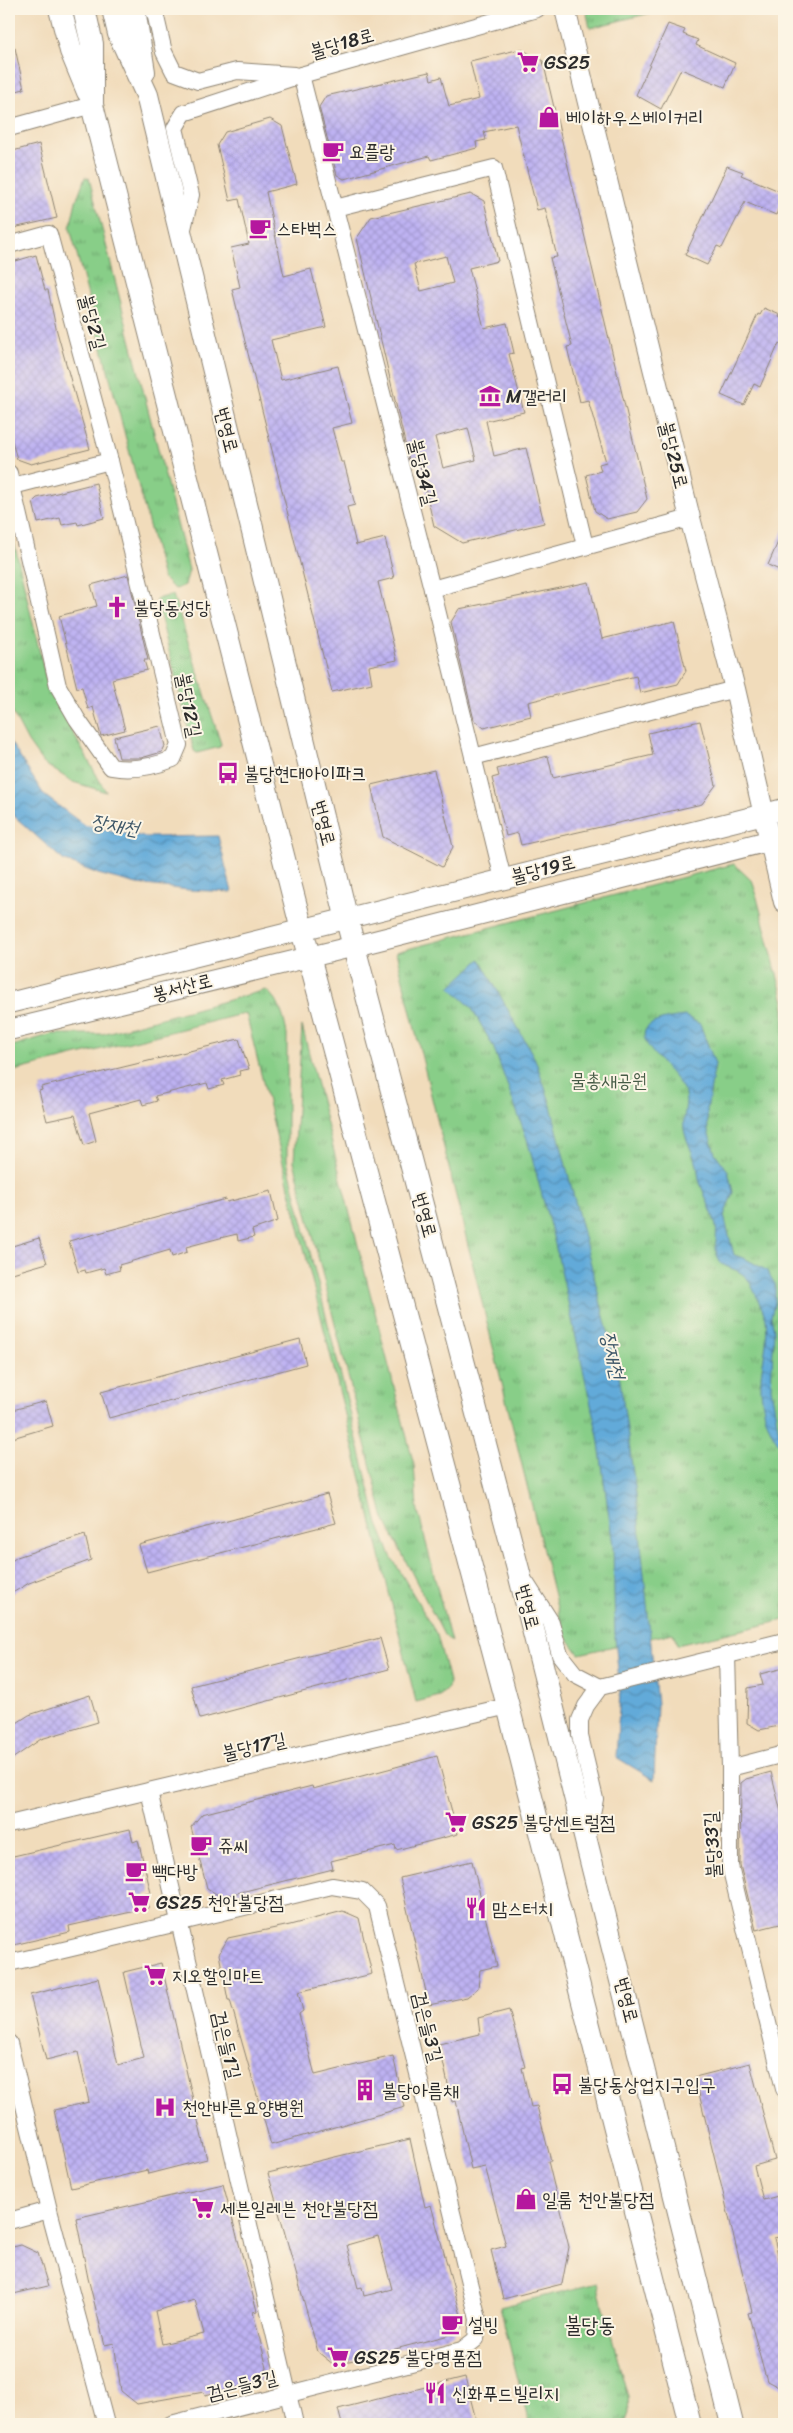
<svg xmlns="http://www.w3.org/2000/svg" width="793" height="2433" viewBox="0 0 793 2433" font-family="Sriracha,'Poor Story',sans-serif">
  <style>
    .grass { fill: url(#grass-tufts); stroke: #5a7c5a }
    .water { fill: url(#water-waves); stroke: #466a82 }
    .building { fill: url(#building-cross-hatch); fill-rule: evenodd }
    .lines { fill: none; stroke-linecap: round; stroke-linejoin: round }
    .minor-casing { stroke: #8e8473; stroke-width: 18 }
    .tertiary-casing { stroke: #8e8473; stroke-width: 22 }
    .secondary-casing { stroke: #8e8473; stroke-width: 24 }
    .minor { stroke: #fff; stroke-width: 16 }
    .tertiary { stroke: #fff; stroke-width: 20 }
    .secondary { stroke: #fff; stroke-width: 22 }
    .labels { text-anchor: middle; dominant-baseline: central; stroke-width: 4; stroke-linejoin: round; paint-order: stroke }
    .street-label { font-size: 19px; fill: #2b2b2b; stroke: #fcf5e5 }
    .poi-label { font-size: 19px; fill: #2b2b2b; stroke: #fcf5e5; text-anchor: start }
    .park-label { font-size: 19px; fill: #475c47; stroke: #fcf5e5 }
    .water-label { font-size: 20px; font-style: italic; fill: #3e5768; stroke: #fcf5e5 }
    .quarter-label { font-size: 21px; fill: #2b2b2b; stroke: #fcf5e5 }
  </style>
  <defs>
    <pattern id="grass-tufts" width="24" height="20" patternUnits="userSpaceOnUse" patternTransform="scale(1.25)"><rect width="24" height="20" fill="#88ce88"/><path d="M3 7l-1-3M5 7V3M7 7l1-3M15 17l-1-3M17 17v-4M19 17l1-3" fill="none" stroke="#6fa76f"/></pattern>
    <pattern id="water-waves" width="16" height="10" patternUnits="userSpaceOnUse" patternTransform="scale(1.25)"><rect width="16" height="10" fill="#62aad9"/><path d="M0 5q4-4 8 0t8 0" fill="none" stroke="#518bb0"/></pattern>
    <pattern id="building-cross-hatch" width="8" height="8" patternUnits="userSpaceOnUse" patternTransform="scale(1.25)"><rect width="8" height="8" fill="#beb2f2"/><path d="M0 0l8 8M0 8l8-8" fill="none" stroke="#a399d0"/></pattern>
  </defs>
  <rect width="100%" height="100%" fill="#fcf5e5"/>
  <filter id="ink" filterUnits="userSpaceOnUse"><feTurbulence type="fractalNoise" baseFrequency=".02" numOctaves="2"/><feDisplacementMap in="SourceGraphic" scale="10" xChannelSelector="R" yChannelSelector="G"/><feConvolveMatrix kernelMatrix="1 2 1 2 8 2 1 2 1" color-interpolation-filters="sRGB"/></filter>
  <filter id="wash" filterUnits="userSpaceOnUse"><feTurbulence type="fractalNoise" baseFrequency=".0096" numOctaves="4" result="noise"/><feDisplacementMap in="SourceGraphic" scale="20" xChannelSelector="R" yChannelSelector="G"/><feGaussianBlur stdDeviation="1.12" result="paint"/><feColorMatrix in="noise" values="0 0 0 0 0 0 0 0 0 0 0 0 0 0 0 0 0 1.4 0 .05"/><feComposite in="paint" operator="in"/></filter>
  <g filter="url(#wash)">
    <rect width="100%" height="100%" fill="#f1dcbb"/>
    <g class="grass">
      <path d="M586,9H666L590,28Z"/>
      <path d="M85,177L89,178L189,570L185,585L176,589L172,587L163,578L70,228L76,201Z"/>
      <path d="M9,520L48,688L106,792L73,782L43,763L28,742L9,706Z"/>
      <path d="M173,595L221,744L220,747L197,753L194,751L156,599Z"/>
      <path d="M734,864L753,882L784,1002V1620L677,1645L673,1633L579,1654L563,1632L396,952Z"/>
      <path d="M266,990C280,1001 284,1018 287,1034V1160L378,1524L391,1556L437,1635L449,1681L448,1688L440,1696L416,1702L246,1013L10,1072L9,1070V1047L52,1034H102Z"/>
      <path d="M302,1026L414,1465L417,1507L451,1642L444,1635L384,1519L294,1161Z"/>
      <path d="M597,2283L628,2397L629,2413L625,2424H529L500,2307Z"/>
    </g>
    <g class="water">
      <path d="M9,740L44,795L84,825L144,837L218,836L232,892L189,890L137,884L98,874L63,860L14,816L9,808Z"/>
      <path d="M480,959L535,1059L550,1102L620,1380L636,1494L657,1704L654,1780L616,1757L620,1693L615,1637L613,1546L598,1436L555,1244L527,1139L493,1046L471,1007L450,987Z"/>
      <path d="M685,1016L700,1024L715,1064L707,1110L708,1131L715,1153L728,1171L733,1192L724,1216L734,1255L744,1258L766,1270L775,1284V1302L771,1316L774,1330L771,1388L778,1428L784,1436V1450C765,1431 758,1395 762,1368C765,1352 768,1336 766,1319C765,1314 750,1281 747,1278C745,1276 741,1273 738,1271C734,1269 725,1267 721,1263C712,1252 718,1238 716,1226C712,1210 704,1195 699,1180C698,1175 698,1170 697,1165C693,1153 686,1141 684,1129C682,1117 689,1102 684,1091C669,1061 602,1024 685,1016Z"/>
    </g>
    <g id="blocks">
      <g class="building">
        <path d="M668,24L685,30L683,34L698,40L696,45L735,63L725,87L681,69L661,109L636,95Z"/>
        <path d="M15,48L24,89L9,93V49Z"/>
        <path d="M521,49L543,61L647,499L637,512L607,519L595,511L586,475L601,471L599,464L606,462L588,400L580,402L567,347L572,346L550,258L557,257L545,208L537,210L516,125L484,132L486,140L476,142L477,148L431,160L429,156L344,179L337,175L319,107L326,96L429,72L431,80L441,77L449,106L479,99L470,61Z"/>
        <path d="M270,119L282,126L297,184L266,192L284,276L311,269L326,327L271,340L281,380L338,366L352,423L332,428L341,462H344L355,505L347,507L356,545L385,538L394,578L378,582L397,660L369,666L372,683L332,692L232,289L240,287L231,248L249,244L239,199L230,201L217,145L225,132Z"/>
        <path d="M39,144L57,218L9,229V152Z"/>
        <path d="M727,166L743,172L741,175L784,193V196L776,215L745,202L722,248L717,246L707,265L685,255Z"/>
        <path d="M471,194L484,201L498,261L469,268L484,328L507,323L514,353L509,354L524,412L486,421L494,456L526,448L544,523L462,543L434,526L418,457L409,460L357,238L371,217ZM446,256L453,283L421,291L414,264ZM468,428L476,460L443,468L435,437Z"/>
        <path d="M36,255L45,290H48L56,328L90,449L31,464L17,459L9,431V263Z"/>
        <path d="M764,308L780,315L779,317L784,320V346L779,343L760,387L754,384L744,405L721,395L758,314L760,315Z"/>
        <path d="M96,483L104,518L78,525L77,522L62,525L60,518L38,523L33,502L37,498Z"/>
        <path d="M784,528V572L768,565Z"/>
        <path d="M128,575L148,660H144L147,670L112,679L125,730L101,736L93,707L88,709L82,687L77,688L59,616L97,606L91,585Z"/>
        <path d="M589,582L602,639L674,621L686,671L678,684L640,693L636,676L528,702L531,716L484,728L474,720L451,622L459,609Z"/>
        <path d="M700,721L716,785L702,804L521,845L518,833L506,836L492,778L499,776L497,769L548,756L553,778L653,755L648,733Z"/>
        <path d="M160,726L165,746L162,752L141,758H119L114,737Z"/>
        <path d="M434,770L453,847L442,867L383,837L371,785Z"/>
        <path d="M239,1039L249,1069L239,1071L240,1075L222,1080L224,1085L209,1089L207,1083L155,1096L157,1101L143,1105L141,1099L89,1113L96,1141L84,1145L75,1115L47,1121L39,1091L42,1090L41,1087Z"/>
        <path d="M271,1191L278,1221L252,1230L254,1237L238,1241L237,1234L220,1238L186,1247L187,1252L172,1257L170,1250L119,1265L120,1270L106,1274L104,1268L86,1273L85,1270L78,1272L69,1241L226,1199L227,1202Z"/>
        <path d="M39,1238L47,1263L9,1274V1247Z"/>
        <path d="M300,1339L306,1364L109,1418L101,1392Z"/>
        <path d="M46,1401L53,1426L9,1439V1411Z"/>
        <path d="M327,1494L336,1523L147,1572L139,1545Z"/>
        <path d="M85,1535L91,1560L29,1583L9,1595V1563L17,1557Z"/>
        <path d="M380,1638L389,1669L200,1719L191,1686Z"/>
        <path d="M784,1668V1725L759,1730L747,1723L748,1688L763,1685L760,1674Z"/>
        <path d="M90,1695L98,1722L41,1739L9,1761V1728L29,1715Z"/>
        <path d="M437,1756L458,1834L396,1850L395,1845L331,1861L333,1869L221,1897L207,1888L191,1827L202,1814L312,1786L313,1789Z"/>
        <path d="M771,1772L784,1824V1923L756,1930L740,1865L741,1783L746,1779Z"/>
        <path d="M130,1829L133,1842L138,1840L151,1893L145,1894L149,1908L69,1926L70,1932L9,1946V1857Z"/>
        <path d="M472,1861L497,1966L480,1970L478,1988L467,1997L429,2005L400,1878Z"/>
        <path d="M343,1911L359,1918L372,1974L298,1992L303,2011L299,2014L315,2075L393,2056L405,2107L271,2145L230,2000H228L219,1954L228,1938L290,1925Z"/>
        <path d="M161,1963L207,2159L148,2174L147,2170L71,2188L54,2110L89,2102L78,2052L46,2060L30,1995L98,1978L118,2065L144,2058L124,1972Z"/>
        <path d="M509,2010L525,2067L522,2068L531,2107L537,2106L551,2161H548L569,2247L562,2284L503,2299L491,2250L506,2246L485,2166L471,2169L456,2101L452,2102L439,2044L480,2034L478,2018Z"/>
        <path d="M750,2063L775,2160L754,2166L763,2200L778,2196L784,2221V2236L774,2238L784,2279V2390L767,2381L748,2313L752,2312L695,2077Z"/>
        <path d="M410,2139L425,2207L431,2205L462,2319L453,2334L334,2365L318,2352L268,2173ZM378,2236L392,2289L364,2296L362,2287L358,2288L347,2245Z"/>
        <path d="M223,2184L257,2311L253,2312L267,2368L260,2382L205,2395L204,2392L137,2404L121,2391L114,2343L105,2345L88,2278L76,2218ZM195,2300L204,2334L162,2344L155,2311Z"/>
        <path d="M21,2245L38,2253L48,2286L9,2295V2248Z"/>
        <path d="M465,2377L477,2424H342L338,2409Z"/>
      </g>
    </g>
  </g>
  <g filter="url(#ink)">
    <use href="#blocks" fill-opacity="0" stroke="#8e8473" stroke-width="1"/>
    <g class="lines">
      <g class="minor-casing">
        <g id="minor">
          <path d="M152,9L155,13L164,52L174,72L198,81L237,71L294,75"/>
          <path d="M301,75L432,589L503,879"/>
          <path d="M9,128L92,105"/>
          <path d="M335,208L494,168L585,546"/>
          <path d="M182,233L191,195L175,128L184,113L301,75L537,9"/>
          <path d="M9,245L49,234L110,461L179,745L173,759C153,767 133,771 111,767L77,719L58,686L9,473"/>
          <path d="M9,487L110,461"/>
          <path d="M432,589L690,518"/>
          <path d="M473,757L735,689"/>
          <path d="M526,1583L551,1622L560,1655L575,1674L600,1687"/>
          <path d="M727,1655L730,1768"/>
          <path d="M784,1754L730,1768V1866L784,2089"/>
          <path d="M149,1791L295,2424"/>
          <path d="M9,1824L508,1706"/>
          <path d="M587,1837L595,1799L580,1736V1720L586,1706L600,1687L784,1641"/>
          <path d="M9,1963L332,1886L362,1891L377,1906L478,2319L476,2339L462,2350L171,2424"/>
          <path d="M9,2043L49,2210L106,2424"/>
          <path d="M9,2221L49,2210"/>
        </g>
      </g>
      <g class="tertiary-casing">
        <g id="tertiary">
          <path d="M565,9L690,518L735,689L784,902"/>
          <path d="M9,1003L784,809"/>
          <path d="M9,1030L355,946L784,837"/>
        </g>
      </g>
      <g class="secondary-casing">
        <g id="secondary">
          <path d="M60,9L71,51L88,92"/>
          <path d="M84,9L92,44V105L302,930L508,1706L690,2424"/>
          <path d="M113,9L119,34L147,95L347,920L519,1573L732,2424"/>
          <path d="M134,9L144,72"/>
        </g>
      </g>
      <use href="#minor" class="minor"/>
      <use href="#tertiary" class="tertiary"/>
      <use href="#secondary" class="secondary"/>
    </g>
  </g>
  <defs>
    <g id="supermarket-bare" transform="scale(1.725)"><path d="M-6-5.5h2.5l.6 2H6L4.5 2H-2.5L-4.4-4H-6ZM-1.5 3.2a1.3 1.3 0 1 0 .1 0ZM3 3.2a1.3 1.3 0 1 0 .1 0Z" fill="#b5179e" stroke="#fcf5e5" stroke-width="2.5" paint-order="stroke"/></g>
    <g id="shop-bare" transform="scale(1.725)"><path d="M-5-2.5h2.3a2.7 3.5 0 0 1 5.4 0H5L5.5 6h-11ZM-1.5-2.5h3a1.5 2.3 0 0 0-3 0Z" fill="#b5179e" stroke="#fcf5e5" stroke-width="2.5" paint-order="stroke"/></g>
    <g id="cafe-bare" transform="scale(1.725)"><path d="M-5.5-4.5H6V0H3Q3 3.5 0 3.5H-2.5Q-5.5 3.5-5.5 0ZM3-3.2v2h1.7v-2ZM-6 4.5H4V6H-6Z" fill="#b5179e" stroke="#fcf5e5" stroke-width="2.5" paint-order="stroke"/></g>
    <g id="museum-bare" transform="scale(1.725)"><path d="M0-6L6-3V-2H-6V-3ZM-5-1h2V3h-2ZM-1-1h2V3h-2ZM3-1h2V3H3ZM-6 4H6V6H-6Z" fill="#b5179e" stroke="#fcf5e5" stroke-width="2.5" paint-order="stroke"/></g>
    <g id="church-bare" transform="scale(1.725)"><path d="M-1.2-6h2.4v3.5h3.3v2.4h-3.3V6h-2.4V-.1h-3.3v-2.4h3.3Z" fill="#b5179e" stroke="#fcf5e5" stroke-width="2.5" paint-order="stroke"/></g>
    <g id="bus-bare" transform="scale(1.725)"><path d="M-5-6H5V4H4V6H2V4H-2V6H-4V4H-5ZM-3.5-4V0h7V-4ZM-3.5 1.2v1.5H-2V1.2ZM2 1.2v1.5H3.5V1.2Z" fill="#b5179e" stroke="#fcf5e5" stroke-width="2.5" paint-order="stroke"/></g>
    <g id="restaurant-bare" transform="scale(1.725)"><path d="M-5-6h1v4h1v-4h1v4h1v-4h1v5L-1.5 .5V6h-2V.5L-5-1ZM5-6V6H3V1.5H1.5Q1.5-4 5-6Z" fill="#b5179e" stroke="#fcf5e5" stroke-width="2.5" paint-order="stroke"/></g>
    <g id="building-bare" transform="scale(1.725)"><path d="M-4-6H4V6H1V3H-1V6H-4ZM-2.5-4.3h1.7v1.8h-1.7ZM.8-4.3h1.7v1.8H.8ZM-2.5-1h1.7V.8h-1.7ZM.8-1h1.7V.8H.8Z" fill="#b5179e" stroke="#fcf5e5" stroke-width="2.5" paint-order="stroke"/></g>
    <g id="hospital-bare" transform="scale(1.725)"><path d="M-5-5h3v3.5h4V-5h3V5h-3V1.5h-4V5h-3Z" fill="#b5179e" stroke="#fcf5e5" stroke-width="2.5" paint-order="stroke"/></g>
  </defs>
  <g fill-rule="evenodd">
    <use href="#supermarket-bare" x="528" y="62"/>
    <use href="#shop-bare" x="549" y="117"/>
    <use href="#cafe-bare" x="333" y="151"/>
    <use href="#cafe-bare" x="260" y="228"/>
    <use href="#museum-bare" x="490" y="396"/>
    <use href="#church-bare" x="117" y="607"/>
    <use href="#bus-bare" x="228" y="773"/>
    <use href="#supermarket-bare" x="456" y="1822"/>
    <use href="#cafe-bare" x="201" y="1845"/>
    <use href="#cafe-bare" x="136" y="1871"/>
    <use href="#supermarket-bare" x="139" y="1902"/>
    <use href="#restaurant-bare" x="476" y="1908"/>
    <use href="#supermarket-bare" x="155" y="1975"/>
    <use href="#bus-bare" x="562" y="2084"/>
    <use href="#building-bare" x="365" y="2090"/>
    <use href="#hospital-bare" x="165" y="2107"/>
    <use href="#shop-bare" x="526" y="2199"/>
    <use href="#supermarket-bare" x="203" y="2208"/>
    <use href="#cafe-bare" x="452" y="2324"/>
    <use href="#supermarket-bare" x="338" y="2357"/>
    <use href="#restaurant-bare" x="435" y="2393"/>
  </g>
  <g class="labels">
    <g class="street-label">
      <text transform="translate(342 43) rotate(-16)">불당18로</text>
      <text transform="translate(93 322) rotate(75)">불당2길</text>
      <text transform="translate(227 430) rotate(76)">번영로</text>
      <text transform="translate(674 455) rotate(76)">불당25로</text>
      <text transform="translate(423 472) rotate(76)">불당34길</text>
      <text transform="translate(189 705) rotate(79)">불당12길</text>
      <text transform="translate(324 823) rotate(76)">번영로</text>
      <text transform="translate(543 869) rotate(-14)">불당19로</text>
      <text transform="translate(182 987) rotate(-14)">봉서산로</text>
      <text transform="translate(425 1215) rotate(75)">번영로</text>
      <text transform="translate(528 1607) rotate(76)">번영로</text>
      <text transform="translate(254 1746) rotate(-13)">불당17길</text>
      <text transform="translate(712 1845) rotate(-93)">불당33길</text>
      <text transform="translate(627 2000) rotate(76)">번영로</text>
      <text transform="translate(428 2027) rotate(76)">검은들3길</text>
      <text transform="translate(227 2045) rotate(77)">검은들1길</text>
      <text transform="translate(242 2385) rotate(-14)">검은들3길</text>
    </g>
    <g class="poi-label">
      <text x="544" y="62">GS25</text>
      <text x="566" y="117">베이하우스베이커리</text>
      <text x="349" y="151">요플랑</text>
      <text x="276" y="228">스타벅스</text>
      <text x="506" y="396">M갤러리</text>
      <text x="134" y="607">불당동성당</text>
      <text x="244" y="773">불당현대아이파크</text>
      <text x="472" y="1822">GS25 불당센트럴점</text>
      <text x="218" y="1845">쥬씨</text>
      <text x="152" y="1871">빽다방</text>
      <text x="156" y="1902">GS25 천안불당점</text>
      <text x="492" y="1908">맘스터치</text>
      <text x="172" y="1975">지오할인마트</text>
      <text x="578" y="2084">불당동상업지구입구</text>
      <text x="382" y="2090">불당아름채</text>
      <text x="182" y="2107">천안바른요양병원</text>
      <text x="542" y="2199">일룸 천안불당점</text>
      <text x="220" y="2208">세븐일레븐 천안불당점</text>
      <text x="468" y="2324">설빙</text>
      <text x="354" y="2357">GS25 불당명품점</text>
      <text x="452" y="2393">신화푸드빌리지</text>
    </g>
    <g class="park-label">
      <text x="609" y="1080">물총새공원</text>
    </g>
    <g class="water-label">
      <text transform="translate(115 825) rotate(10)">장재천</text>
      <text transform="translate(613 1355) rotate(77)">장재천</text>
    </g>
    <g class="quarter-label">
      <text x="590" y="2325">불당동</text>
    </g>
  </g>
  <rect width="793" height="2433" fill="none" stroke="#fcf5e5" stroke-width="30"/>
</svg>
